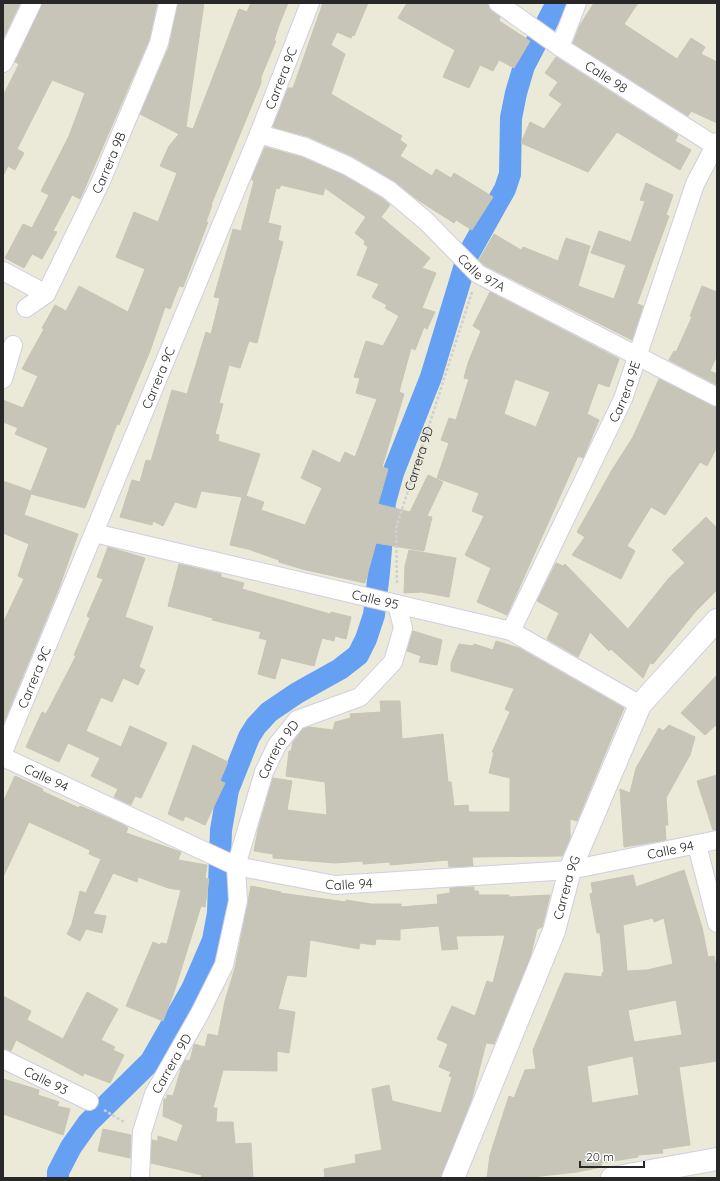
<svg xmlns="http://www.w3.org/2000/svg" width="720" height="1181" viewBox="0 0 720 1181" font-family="Quicksand,sans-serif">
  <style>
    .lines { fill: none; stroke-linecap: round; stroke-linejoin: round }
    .canal { stroke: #65a0f3; stroke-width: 22 }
    .building { fill: #c6c5b8; stroke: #c6c6b2; fill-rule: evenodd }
    .street-casing { stroke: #d0cee2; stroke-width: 20 }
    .secondary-casing { stroke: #d0cee2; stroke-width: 24 }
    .path { stroke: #d0d0d0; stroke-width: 2.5; stroke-dasharray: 3 2; stroke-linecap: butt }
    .street { stroke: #fff; stroke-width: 18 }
    .secondary { stroke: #fff; stroke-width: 22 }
    .labels { text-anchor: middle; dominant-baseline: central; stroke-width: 3.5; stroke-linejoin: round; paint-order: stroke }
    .street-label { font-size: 13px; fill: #282828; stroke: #fff }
  </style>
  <rect width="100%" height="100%" fill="#ebe9d8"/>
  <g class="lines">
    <path class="canal" d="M58,1178V1172L71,1147L88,1123L151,1061L192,989L213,940L218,913L221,830L228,790L249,737L256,726L269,712L297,693L340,669L358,655L366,639L374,615L379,572L385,502L393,473L431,377L468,255L505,189L510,174L511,118L516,93L524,66L557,3"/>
  </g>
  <g class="building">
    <path d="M3,3H20L3,39Z"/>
    <path d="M42,3H157L149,40L80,199L72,195L53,231L57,232L42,259L32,254L24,268L5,258L23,224L32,228L49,195L41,191L69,136L85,93L52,80L17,149L24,153L15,170L8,166L3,176V96L19,64L15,62Z"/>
    <path d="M178,3H204L186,127L193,129L239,9L247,12L251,3H288L279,25L274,41H276L261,77V83L211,205H212L206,222H208L183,287L179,286L170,309L165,307L150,351L119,425L117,424L85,508L31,494L24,515L78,534L59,588L3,724V623L24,579L18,576L29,544L3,533V481L31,491L48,448L15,434L18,428L3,422V400L23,408L38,376L22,369L44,329L42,328L55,305L66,311L79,286L128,312L145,269L116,257L134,212L158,222L177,173L160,166L169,146L179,134L140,114L169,47Z"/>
    <path d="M323,3H368L354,36L352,35L351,38L337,32L331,45L345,54L331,94L402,136L400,140L407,145L400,156L432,176L436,169L451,178L454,173L493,197L472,230L456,220L454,223L418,200L394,181L352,156L309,137L273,127L288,88H293Z"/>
    <path d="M407,3H488L492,11L500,17L499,21L530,41L514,68L499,60L493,71L480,65L469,88L443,77L455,50L398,18Z"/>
    <path d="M594,3H638L624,24L677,59L691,38L705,47L701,54L717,62V123L691,111L688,116L573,43L580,25Z"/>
    <path d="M556,57L678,135L675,141L691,150L680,170L617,132L588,172L521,143L530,122L544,129L562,104L549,95L558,82L545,73Z"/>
    <path d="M265,147L301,157L343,175L383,199L390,205L381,217L430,258L422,268L436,273L422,308L435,312L427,329L424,327L415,350L411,348L399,392L404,394L382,467L388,469L378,504L410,512L428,475L443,482L427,516L432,517L424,551L376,543L365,583L302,569L279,562V560L248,549L230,545L242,497L201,491L196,508L175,502L163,526L153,521L152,525L120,517L132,480L140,482L146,460L151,461L172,390L187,394L206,332L211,334L220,298L214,297L233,229L241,231L254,181L252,180V177ZM281,185L323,195L325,188L366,217L355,233L365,241L364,244L368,247L357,275L379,284L372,297L387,305L385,308L399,316L383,346L366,341L354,377L360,378L356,393L377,399L355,457L345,452L340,463L313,450L301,478L322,488L305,525L261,510L264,502L246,496L260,454L218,441L219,435L215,434L223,404L219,403L229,365L240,368L249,341L257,343L283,242L278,240L281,226L268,223L276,188L279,189Z"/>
    <path d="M646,183L673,195L666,215L669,216L637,304L643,306L632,340L484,265L479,260L494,234L521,250L523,247L558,261L566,238L590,246L578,286L614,299L626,265L591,253L599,231L631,242L645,201L640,200Z"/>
    <path d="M702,286L717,292V355L710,371L717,374V385L669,360L674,351L676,352L692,317L690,316Z"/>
    <path d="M490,292L619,359L609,387L598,383L587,414L599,420L583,458L578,456L507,615L477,602L491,568L465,555L484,516L472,511L479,493L437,478L449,443L441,440L449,418L456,420L469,379L464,378L468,363L481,331L473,326ZM515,379L550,392L536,427L504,414Z"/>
    <path d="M659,379L717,407V447L707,466L700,462L665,515L651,507L627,546L635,551L621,579L572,555L585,537L577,532L612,470L633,437Z"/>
    <path d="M706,517L717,528V590L696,611L653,664L650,663L643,678L611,649L609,651L590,632L578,657L547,639L559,613L537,601L556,563L563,566L565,564L628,629L669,578L685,563L672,550Z"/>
    <path d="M108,547L145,558L125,617L153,627L139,667L145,670L138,685L123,678L112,702L101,697L86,731L121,747L130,726L167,743L141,798L135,796L131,805L114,797L118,789L91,776L100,758L68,743L59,762L26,747L42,712L46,714L76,656L74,655L90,618L87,616L103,579L97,577Z"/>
    <path d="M409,550L456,558L449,597L421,592L404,593L405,566Z"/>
    <path d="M179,564L221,574V577L244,583L242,589L330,614L331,612L351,617L346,639L335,636L334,641L322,638L314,666L281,658L275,679L258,674L267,640L259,638L261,632L212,620L213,618L168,606Z"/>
    <path d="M413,631L442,640L437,665L419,662L421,656L407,651Z"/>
    <path d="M496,641L519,648L624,708L577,821L570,819V838L562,856L472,857L473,866L449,867L448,860L390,865V862L363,864V861L335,863L273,858V854L254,851L258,830L273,778L292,781L287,810L327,815L325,782L286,776L289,751H291L293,742L303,729L309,727L333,730L335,722L351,718L350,714L381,712L380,701H400L402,739L443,734L448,782H451L454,806L468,805L469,812H510V778L489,773L494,752H492L510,712L505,709L514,689H516L451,671V663L459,644L473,646L474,644L493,650Z"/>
    <path d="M717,675V724L705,735L681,713Z"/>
    <path d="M669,725L695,737L690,755L666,798L668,825H665L666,840L624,847L620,789L630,793L636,768L659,728L663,731Z"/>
    <path d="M193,745L228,762L220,781L225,783L205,825L185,816L183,821L168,814Z"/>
    <path d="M717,775V830H713L697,781Z"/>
    <path d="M15,776L43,789L42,791L79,808L80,806L122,824L128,828L126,833L181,852L178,860L207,865L205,878L209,879L205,907L201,906L174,992L163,1021L126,1006L153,942L160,945L161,943L167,944L181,890L168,888L138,877L137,882L113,873L93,914L106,916L102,933L86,929L80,941L67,934L72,924L80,891L86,893L101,859L89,854L90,850L29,822L3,877V802Z"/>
    <path d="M684,870L702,927L708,957L714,956L717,971V1061L679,1067L690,1145L662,1149L663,1153L638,1155V1157L601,1163L602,1167L577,1172L523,1178H487L490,1155L509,1096L514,1098L525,1070L536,1069L533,1050L565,973L602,977V973L604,972L600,933H597L590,894L593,893L591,883L633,875L636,887ZM653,918L654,922L664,918L673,964L647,970L627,971L623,925ZM676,1000L682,1035L634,1042L628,1010ZM633,1056L639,1095L592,1103L587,1066Z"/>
    <path d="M251,886L281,892L280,893L346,902V900L371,904H401V907L438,904L437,895L450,893V888L474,887V891H478L479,895H509V897L550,895L542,927L537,929L530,958L494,1044L486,1043L472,1098L441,1178H325L324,1169L356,1163L355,1155L382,1150L372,1089L389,1085L392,1101L441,1113L452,1077L449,1076L451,1072L439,1067L448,1044L437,1039L452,1006L475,1016L487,981L493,983L505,935L456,936L458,949L442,950L439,926L400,929V940L376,939L375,945L360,943L359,949L310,940L306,977L287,975L278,1009L295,1012L289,1053L277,1051V1071L223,1070L213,1108H217L216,1122H233L235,1144L251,1143L253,1178H201L202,1175L151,1163L152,1140L158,1141V1136L177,1142L183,1125L163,1116L164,1099H167V1095L173,1096L182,1065L185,1060L190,1061L194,1044L205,1047L208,1034L218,1036L225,1001L235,968Z"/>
    <path d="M87,992L118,1009L101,1040L115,1047L113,1050L124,1055L110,1083L84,1073L83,1076L16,1040L11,1051L3,1049V996L31,1011L27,1020L63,1039Z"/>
    <path d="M3,1079L39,1090L38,1095L59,1102L57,1106L70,1109L63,1135L3,1114Z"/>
    <path d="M103,1129L131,1135L130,1158L98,1151Z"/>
  </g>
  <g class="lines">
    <g class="street-casing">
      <g id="street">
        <path id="s2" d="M498,3L560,47L717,147"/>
        <path d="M560,47L577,3"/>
        <path d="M3,63L32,3"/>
        <path id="s3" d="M259,134L305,147L348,166L389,190L426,221L478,274L717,397"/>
        <path d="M3,271L46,294"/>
        <path id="s4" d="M26,308L46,294L101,181L159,43L168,3"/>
        <path d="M3,379L13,345"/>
        <path id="s5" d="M94,533L511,631L640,705"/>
        <path id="s6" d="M511,631L623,399L695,184L717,142"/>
        <path id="s7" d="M3,752L259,134L310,3"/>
        <path id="s8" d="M3,757L236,866L335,885L570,870L717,840"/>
        <path d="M697,845L717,923"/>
        <path id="s9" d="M3,1059L89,1101"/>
        <path id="s10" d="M140,1178L142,1132L154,1094L200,1013L224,965L238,901L236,866L264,772L277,745L297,720L360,697L393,662L403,628L397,604"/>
      </g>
    </g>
    <g class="secondary-casing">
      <g id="secondary">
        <path id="s11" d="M453,1178L554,931L570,870L640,705L717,620"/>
        <path d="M612,1178L717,1159"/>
      </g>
    </g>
    <g class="path">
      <path id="s1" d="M397,583L396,528L472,292"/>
      <path d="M104,1110L124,1122"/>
    </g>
    <use href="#street" class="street"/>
    <use href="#secondary" class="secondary"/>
  </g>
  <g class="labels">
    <g class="street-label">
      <text stroke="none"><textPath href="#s2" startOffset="131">Calle 98</textPath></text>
      <text stroke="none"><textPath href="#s7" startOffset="729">Carrera 9C</textPath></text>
      <text stroke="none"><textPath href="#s4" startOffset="170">Carrera 9B</textPath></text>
      <text stroke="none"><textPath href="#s3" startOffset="267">Calle 97A</textPath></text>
      <text stroke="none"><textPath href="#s7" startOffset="405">Carrera 9C</textPath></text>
      <text stroke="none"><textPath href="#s6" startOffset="265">Carrera 9E</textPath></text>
      <text stroke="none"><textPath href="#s1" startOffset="128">Carrera 9D</textPath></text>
      <text stroke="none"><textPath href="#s5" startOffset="289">Calle 95</textPath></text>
      <text stroke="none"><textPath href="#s7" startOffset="81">Carrera 9C</textPath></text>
      <text stroke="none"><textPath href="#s10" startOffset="458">Carrera 9D</textPath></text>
      <text stroke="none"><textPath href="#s8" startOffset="48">Calle 94</textPath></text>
      <text stroke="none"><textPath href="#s8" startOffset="696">Calle 94</textPath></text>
      <text stroke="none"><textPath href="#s8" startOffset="372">Calle 94</textPath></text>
      <text stroke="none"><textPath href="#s11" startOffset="312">Carrera 9G</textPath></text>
      <text stroke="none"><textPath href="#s10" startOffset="121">Carrera 9D</textPath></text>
      <text stroke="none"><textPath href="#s9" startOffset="48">Calle 93</textPath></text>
    </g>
  </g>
  <rect width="720" height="1181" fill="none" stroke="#282828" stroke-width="8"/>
  <path d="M580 1161v6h64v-6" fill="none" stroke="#282828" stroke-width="2"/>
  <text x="586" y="1161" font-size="12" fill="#282828" stroke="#ffffff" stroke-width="3" paint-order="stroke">20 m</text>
</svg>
